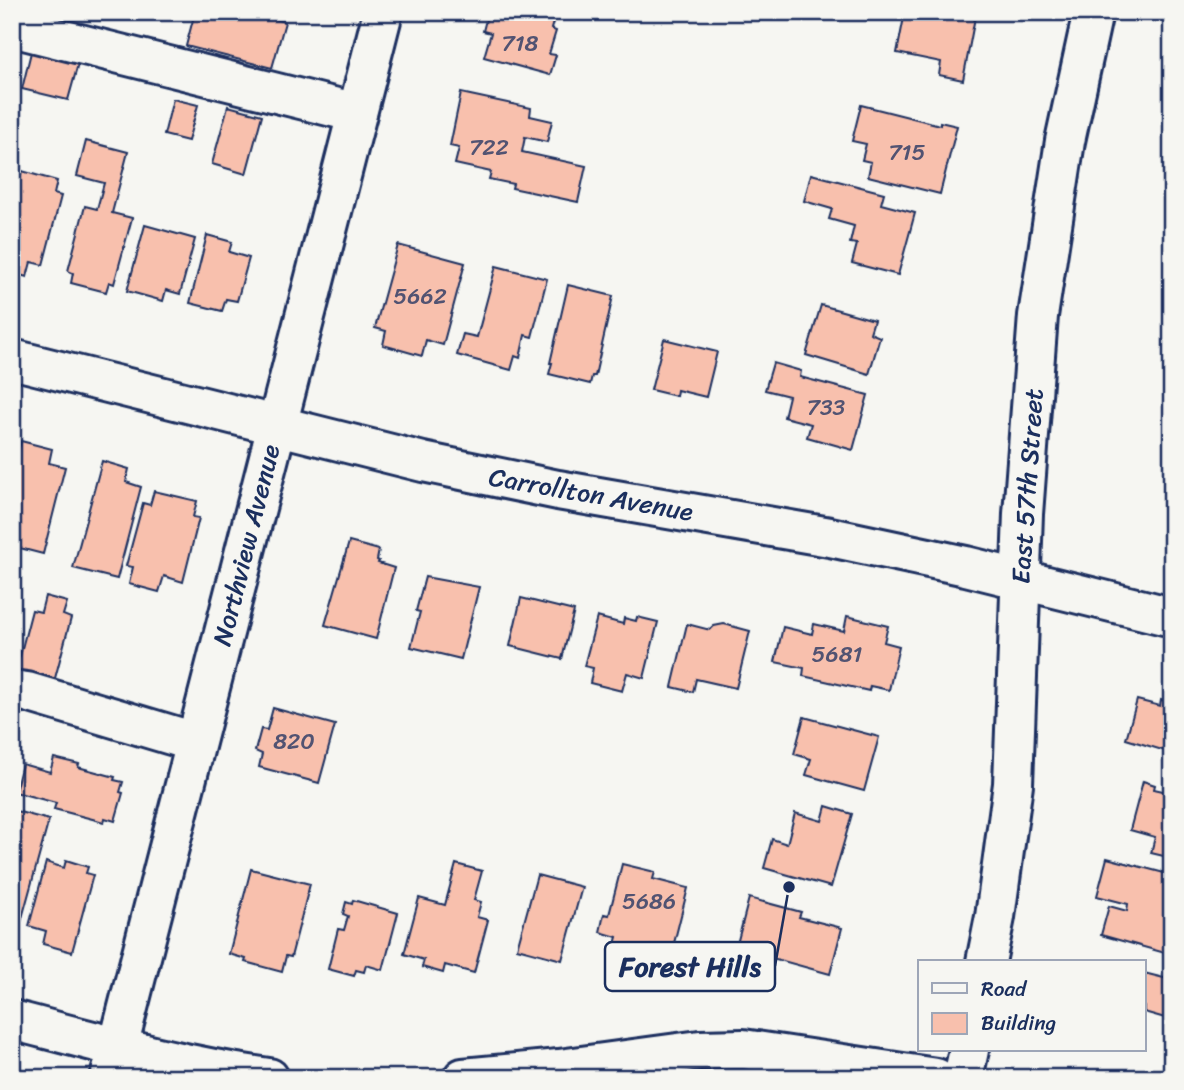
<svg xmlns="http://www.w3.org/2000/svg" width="1184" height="1090" viewBox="0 0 1184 1090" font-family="Sriracha,sans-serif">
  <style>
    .building { fill: #f8c0ad; stroke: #1b2f5e; stroke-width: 2 }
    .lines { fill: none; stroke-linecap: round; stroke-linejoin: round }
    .minor-casing { stroke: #1b2f5e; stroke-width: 44 }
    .minor { stroke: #f6f6f2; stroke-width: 38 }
    .labels { text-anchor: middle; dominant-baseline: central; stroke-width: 7; stroke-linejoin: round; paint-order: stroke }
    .number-label { font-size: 23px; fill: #525372 }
    .street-label { font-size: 26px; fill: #1b2f5e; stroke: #f6f6f2 }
    .leader { fill: none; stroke: #1b2f5e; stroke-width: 2.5 }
    .callout-dot { fill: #1b2f5e; stroke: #f6f6f2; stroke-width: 2.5 }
    .callout { fill: #f6f6f2; stroke: #1b2f5e; stroke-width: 2.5 }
    .callout-label { font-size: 28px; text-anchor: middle; font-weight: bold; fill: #1b2f5e }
  </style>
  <rect width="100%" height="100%" fill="#f6f6f2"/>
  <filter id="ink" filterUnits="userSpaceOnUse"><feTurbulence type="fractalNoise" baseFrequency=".0143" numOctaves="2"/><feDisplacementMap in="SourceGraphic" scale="14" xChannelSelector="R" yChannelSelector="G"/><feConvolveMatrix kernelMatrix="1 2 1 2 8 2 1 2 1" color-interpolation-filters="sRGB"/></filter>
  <g filter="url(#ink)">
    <g class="building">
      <path d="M195,12H248L285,22L272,68L186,46Z"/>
      <path d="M488,12H556L551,29L556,31L549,54L556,55L550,75L484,57L491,33L483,31Z"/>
      <path d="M905,12H976L963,80L939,75L941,62L897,53Z"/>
      <path d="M31,52L78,64L68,100L22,89Z"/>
      <path d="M461,93L531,108L530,116L552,121L547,142L525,137L522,152L586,166L578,202L512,188L513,184L489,179L491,172L455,164L459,148L450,146Z"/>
      <path d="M173,99L198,105L188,141L164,135Z"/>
      <path d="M861,105L940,125V122L957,126L940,194L868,176L871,162L862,160L866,144L852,141Z"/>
      <path d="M228,106L262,115L246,174L212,164Z"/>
      <path d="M86,141L128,152L112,213L132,218L114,284L109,282L106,292L71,283L73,273L68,271L85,206L97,209L104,183L77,176Z"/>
      <path d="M22,171L57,181L54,194L61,196L43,265L31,262L27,277L12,273V196Z"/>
      <path d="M811,174L884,193L881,204L915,213L898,275L852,263L857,244L850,243L854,226L829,219L832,209L804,201Z"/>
      <path d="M145,225L195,239L180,294L166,290L163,301L127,291Z"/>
      <path d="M207,235L232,242L229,252L249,258L237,301L226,299L222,311L190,303Z"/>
      <path d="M398,245L465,263L443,345L426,340L422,356L383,345L386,331L375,328Z"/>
      <path d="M496,266L547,279L532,337L525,335L520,358L515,356L511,370L457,355L463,334L477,337Z"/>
      <path d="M568,285L613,296L595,376H592L590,384L549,374L552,363H550Z"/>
      <path d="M821,305L874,320L870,333L880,337L869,374L806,355Z"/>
      <path d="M664,339L717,352L706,397L677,390L676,396L651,390Z"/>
      <path d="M773,363L801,371L800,377L868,395L853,450L807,437L811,424L784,417L789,396L765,390Z"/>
      <path d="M21,441L52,449L49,463L65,467L43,554L12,546L16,529L12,528V474Z"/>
      <path d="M102,461L129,469L126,482L141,487L117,579L73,568Z"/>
      <path d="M154,491L197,501L193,517L199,518L183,582L164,576L159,592L129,584L133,567L126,566L143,503L150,505Z"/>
      <path d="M349,542L379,550L377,560L379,561L378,563L394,568L376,639L325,625Z"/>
      <path d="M425,577L479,587L461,659L411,647L420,612L416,611Z"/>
      <path d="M45,596L67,602L63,615L71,618L54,682L16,671L32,610L41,612Z"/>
      <path d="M521,598L574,611L562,659L510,646Z"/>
      <path d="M847,616L888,626L884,642L899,646L889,690L870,686L869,691L803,676L804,668L775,662L783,627L812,634L814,624L844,631Z"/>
      <path d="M597,617L623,624L624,618L636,621L637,617L658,622L644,678L627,673L622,691L590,683L593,668L584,666Z"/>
      <path d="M687,624L710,630L714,626L724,624L750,631L736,688L696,679L693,692L672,687Z"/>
      <path d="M1137,700L1160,706L1161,700L1172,702V753L1126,739Z"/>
      <path d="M273,708L335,725L319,783L259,767L262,754L255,751L261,729L267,730Z"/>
      <path d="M804,717L879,737L864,791L806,775L811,759L794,754Z"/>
      <path d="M54,758L79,764L78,767L115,777L114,780L123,782L120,792L123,793L115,821L105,818L104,822L54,809L56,803L15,792L22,764L50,772Z"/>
      <path d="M1143,781L1155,785L1154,789L1172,793V858L1151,853L1155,837L1130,830Z"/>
      <path d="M826,806L852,814L831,887L764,868L772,839L787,844L795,813L822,821Z"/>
      <path d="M12,810L49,820L16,940L12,939Z"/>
      <path d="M1107,858L1172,875V955L1101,935L1109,906L1127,911L1128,904L1097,896Z"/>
      <path d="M66,860L88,867L86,873L93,875L72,952L43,944L46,931L29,926L46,862L64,868Z"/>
      <path d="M456,864L482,871L474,900L481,902L477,917L488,920L474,973L445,965L443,973L422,967L424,960L404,954L419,898L445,905Z"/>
      <path d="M622,864L655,872L653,879L688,888L672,951L651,946L650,951L628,945L627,951L614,948L617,937L600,932L604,914L609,915Z"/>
      <path d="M251,869L310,884L291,957L286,956L282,972L245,962L246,959L229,954Z"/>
      <path d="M537,875L582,887L562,960L517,948Z"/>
      <path d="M749,898L801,912L799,917L842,928L830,974L736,948Z"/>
      <path d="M353,900L398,913L383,970L366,965L364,972L356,970L354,976L328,969L338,929L344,930L348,916L343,914L346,902L352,904Z"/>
      <path d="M1144,973L1172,980V992L1165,1018L1144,1012Z"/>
    </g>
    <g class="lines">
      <g class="minor-casing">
        <g id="minor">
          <path d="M12,27L357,113"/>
          <path d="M12,359L423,462L558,490L830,537L966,566L1172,617"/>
          <path d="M12,690L27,692L195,742"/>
          <path d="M986,962L995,917L1013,784L1023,514L1038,316L1065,141L1093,12"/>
          <path d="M12,1020C97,1042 182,1066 269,1078"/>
          <path d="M110,1078L383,12"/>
          <path d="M463,1078L559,1069L700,1050L743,1049L936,1078"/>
          <path d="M963,1078L969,1050"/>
        </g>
      </g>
      <use href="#minor" class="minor"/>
    </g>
  </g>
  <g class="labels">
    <g class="number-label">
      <text x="520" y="43">718</text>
      <text x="489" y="147">722</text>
      <text x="907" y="152">715</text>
      <text x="420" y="296">5662</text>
      <text x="826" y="407">733</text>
      <text x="837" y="654">5681</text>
      <text x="294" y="741">820</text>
      <text x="649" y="901">5686</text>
    </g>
    <g class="street-label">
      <text transform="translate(1027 486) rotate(-86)">East 57th Street</text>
      <text transform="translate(591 494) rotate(10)">Carrollton Avenue</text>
      <text transform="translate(246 545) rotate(-76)">Northview Avenue</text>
    </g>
  </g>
  <path class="leader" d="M789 887L775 966"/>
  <circle class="callout-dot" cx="789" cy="887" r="7"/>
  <rect class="callout" x="605" y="942" width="170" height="49" rx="7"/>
  <g class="callout-label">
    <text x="690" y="976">Forest Hills</text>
  </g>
  <rect width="1184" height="1090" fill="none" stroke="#f6f6f2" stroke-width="42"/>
  <rect x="21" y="21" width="1142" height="1048" fill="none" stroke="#1b2f5e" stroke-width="2.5" filter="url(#ink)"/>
  <rect x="918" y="960" width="228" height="91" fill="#f6f6f2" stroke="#9ea6b7" stroke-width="2"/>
  <rect x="932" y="983" width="35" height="10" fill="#f6f6f2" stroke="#9ea6b7" stroke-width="2"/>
  <text x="981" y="996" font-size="21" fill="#1b2f5e">Road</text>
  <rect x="932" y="1013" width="35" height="21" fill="#f8c0ad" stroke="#9ea6b7" stroke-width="2"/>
  <text x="981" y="1030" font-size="21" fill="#1b2f5e">Building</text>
</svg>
